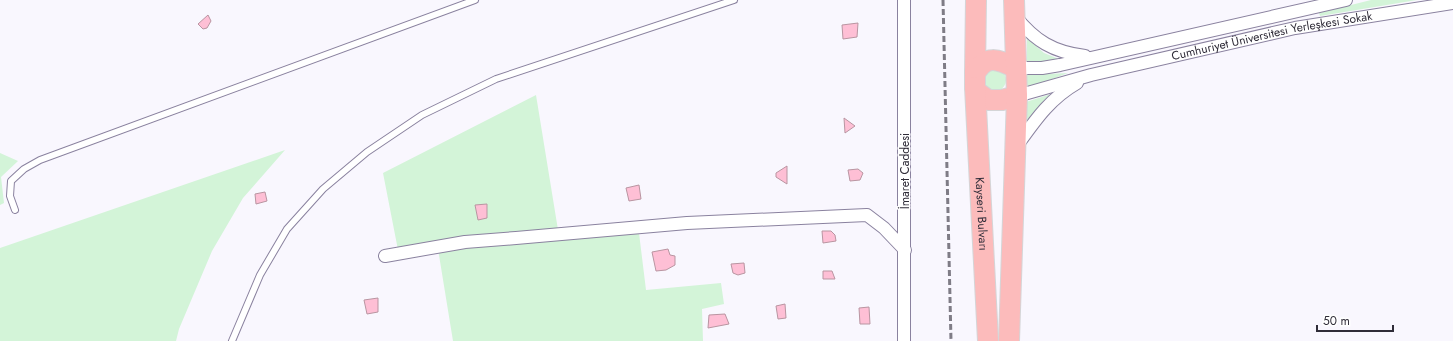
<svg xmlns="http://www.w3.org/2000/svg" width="1453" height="341" viewBox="0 0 1453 341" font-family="Jost,sans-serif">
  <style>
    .green { fill: #d3f4d8 }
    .building { fill: #febfd5; stroke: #b995a1 }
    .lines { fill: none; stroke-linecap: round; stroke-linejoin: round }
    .service-casing { stroke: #8a829f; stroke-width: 8 }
    .minor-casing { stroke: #8a829f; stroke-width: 14 }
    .trunk-casing { stroke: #d5d5d7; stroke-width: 22 }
    .service { stroke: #fff; stroke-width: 6 }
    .minor { stroke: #fff; stroke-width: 12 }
    .trunk { stroke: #fcbbbb; stroke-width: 20 }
    .rail { stroke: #7f7c86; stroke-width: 3; stroke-dasharray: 6 3; stroke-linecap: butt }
    .labels { text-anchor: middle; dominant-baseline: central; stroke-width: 3; stroke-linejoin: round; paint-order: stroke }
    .street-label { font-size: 12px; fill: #2f2c38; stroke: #fff }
  </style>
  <rect width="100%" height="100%" fill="#f9f7fe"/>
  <g class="green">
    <path d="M1371,0H1417L1320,16L1319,13Z"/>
    <path d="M1027,38L1044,53L1064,61L1027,62Z"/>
    <circle cx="995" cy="80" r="11"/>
    <path d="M1068,73L1026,89V75Z"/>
    <path d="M1051,94L1027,120L1026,102Z"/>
    <path d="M536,95L559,236L639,233L646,290L721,283L724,304L702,309L703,341H453L438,249L398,250L383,173Z"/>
    <path d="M285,150L243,198L212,251L179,329L176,341H0V248Z"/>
    <path d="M0,153L18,161L1,177L4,203L0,205Z"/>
  </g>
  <g class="building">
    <path d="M208,15L211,21L207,28L203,29L198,24Z"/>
    <path d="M858,23L857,37L843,39L842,25Z"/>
    <path d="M844,118L855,126L845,133Z"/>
    <path d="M787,166V184L776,177V173Z"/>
    <path d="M858,169L863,173L860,180L850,181L848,170Z"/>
    <path d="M639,185L641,199L629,201L626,188Z"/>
    <path d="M265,192L267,201L256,204L255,194Z"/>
    <path d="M487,204V218L478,220L475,205Z"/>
    <path d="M822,231H831L835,235L836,241L823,243Z"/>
    <path d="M668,249L670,255L675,256V265L666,270L656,271L652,252Z"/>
    <path d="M744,263L745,273L738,275L733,273L731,264Z"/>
    <path d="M823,271H832L835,279H823Z"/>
    <path d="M378,298V312L367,314L364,300Z"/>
    <path d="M785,304L786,318L778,319L776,306Z"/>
    <path d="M869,307L870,324H860L859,308Z"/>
    <path d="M725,314L729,324L708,328L709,315Z"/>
  </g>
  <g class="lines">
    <g class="service-casing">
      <g id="service">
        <path d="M15,210L10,196L11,181L24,169L40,160L475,0"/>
        <path d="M232,341L260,275L287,229L323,189L367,152L422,115L496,79L734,0"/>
      </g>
    </g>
    <g class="minor-casing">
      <g id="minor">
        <path d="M1015,16C1035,41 1053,52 1085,56"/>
        <path d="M1016,68H1042L1060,65L1346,0"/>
        <path id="s1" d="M1017,96L1091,75L1295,28L1453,3"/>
        <path d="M1016,147C1034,122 1049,99 1077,83"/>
        <path d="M385,256L465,242L516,238L687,223L867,215L884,228L905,250"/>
        <path d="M904,341V0"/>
      </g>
    </g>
    <g class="trunk-casing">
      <g id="trunk">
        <path d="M976,0L975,74V87L977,92L988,100H1002L1017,96"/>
        <path d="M975,74C986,53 999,60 1016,68"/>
        <path id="s2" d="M975,87L988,341"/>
        <path d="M1009,341L1017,96L1014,0"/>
      </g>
    </g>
    <use href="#service" class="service"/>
    <use href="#minor" class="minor"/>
    <use href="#trunk" class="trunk"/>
    <path class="rail" d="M943,0L951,341"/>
  </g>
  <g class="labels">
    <g class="street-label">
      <text stroke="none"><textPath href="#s1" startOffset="262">Cumhuriyet Üniversitesi Yerleşkesi Sokak</textPath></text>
      <text transform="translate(905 171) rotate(-90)">İmaret Caddesi</text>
      <text stroke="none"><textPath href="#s2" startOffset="127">Kayseri Bulvarı</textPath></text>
    </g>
  </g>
  <path d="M1317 325v6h76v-6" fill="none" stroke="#2f2c38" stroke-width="2"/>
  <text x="1323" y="325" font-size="12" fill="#2f2c38" stroke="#ffffff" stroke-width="3" paint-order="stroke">50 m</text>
</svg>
